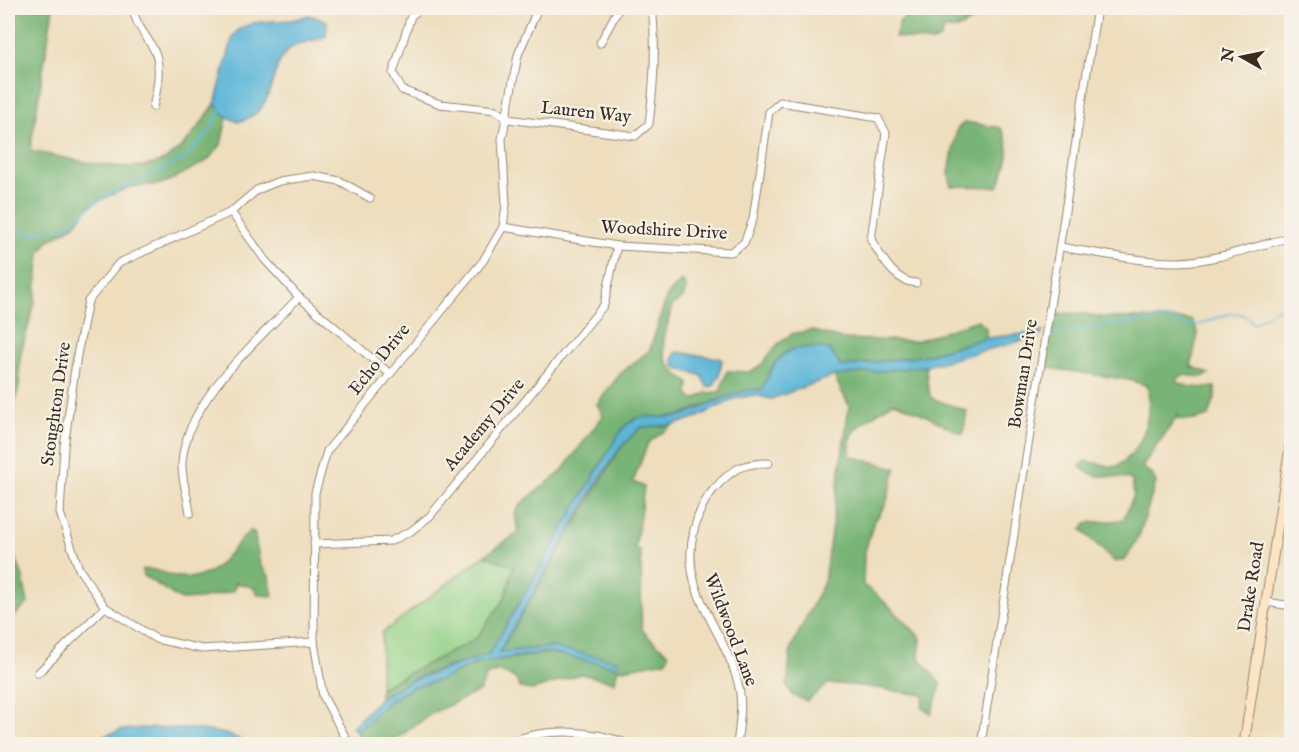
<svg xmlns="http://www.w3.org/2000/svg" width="1299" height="752" viewBox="0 0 1299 752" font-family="'IM FELL English',serif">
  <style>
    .green { fill: #94d288; stroke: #687e53; stroke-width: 1.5 }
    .forest { fill: #77b474; stroke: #596f49; stroke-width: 1.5 }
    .water { fill: #5bb6d8; stroke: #4b707b; stroke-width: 1.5 }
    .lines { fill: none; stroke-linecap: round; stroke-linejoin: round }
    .stream { stroke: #5bb6d8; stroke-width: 2 }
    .street-casing { stroke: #94846e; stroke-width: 9 }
    .secondary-casing { stroke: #94846e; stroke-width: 11 }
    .street { stroke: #fff; stroke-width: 7 }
    .secondary { stroke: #fce5c4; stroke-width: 9 }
    .labels { text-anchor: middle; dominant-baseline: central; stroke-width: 4.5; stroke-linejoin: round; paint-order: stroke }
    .street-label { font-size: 18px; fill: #3b2a1e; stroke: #f7f3e8 }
  </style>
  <rect width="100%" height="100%" fill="#f7f3e8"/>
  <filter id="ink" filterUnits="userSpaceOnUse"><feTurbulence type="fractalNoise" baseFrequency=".0167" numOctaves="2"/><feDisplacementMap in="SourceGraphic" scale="12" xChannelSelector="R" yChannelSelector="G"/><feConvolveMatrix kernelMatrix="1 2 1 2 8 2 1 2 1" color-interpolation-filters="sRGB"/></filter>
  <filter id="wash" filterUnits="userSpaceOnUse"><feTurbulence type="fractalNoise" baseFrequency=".008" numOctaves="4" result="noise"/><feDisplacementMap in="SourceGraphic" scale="24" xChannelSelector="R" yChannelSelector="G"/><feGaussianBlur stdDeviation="1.35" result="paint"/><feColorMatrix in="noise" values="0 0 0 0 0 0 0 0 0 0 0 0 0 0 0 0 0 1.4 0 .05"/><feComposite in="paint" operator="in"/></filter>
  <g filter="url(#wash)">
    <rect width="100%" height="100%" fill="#eedebe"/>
    <path class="green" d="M485,555L514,566L505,598L476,639L380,688L382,633Z"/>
    <g class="forest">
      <path d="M8,8H53L30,151C65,157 136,178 166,159C186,147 202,122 215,104L227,117L221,145L207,161L173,179L161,184L129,187L90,205L75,225L49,240L40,253L35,302L20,356L19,386L8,434Z"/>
      <path d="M916,8H998L957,29H943L941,38L934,42L895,37L900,21Z"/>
      <path d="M965,122L1001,128C1014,151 1007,164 998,187L951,186L949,173L957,129Z"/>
      <path d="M682,280L686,288L683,298L672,306C663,345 653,358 689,383L688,395L694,400L706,393L720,392L727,371L750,372L761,365L778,344L792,334L811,330L841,339L916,341L978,320L986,328V338L926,355L841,367L829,349C789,343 775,352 763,390L720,399L678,416L634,419L622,430L612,445L489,654L419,676L380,698V688L476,639L505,598L514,566L485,555L518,533L515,513L522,503L561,472L603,416L597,404L620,374L650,350L667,296Z"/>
      <path d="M1080,313L1101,317L1192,320L1198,333L1191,366L1209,374L1202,377L1183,375L1176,380C1186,389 1202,388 1215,387V398L1209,416L1195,420L1178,419V415L1142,467L1152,474L1156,482L1139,536L1126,559L1115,562L1082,530L1086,523L1123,520L1134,495L1132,480C1115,473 1093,482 1080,466L1086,461L1115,467C1144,452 1151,418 1148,386L1130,380L1050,368L1047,353L1056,314Z"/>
      <path d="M926,366L927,384L931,398L967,411L963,434C939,424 916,408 893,402C882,411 856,424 851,436C849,442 850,451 850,456L896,468L886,504L873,524L864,555L863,585C885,600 902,619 921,638L919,657L941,685L931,714L922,708L924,695C892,692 861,683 828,684L807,701L793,696L787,686L791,648L824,582L849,406L834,376Z"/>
      <path d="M673,425L648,443L633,482L644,487L635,549L640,550C643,565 640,626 642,629C649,641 660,645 669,654L666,661L617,670L615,682L581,674L533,690L520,688L515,678L498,671L486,676L480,691L434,712L389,744H362L357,732L386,703L413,687L443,679L477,663L550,653L546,647L499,653L621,447L641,427Z"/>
      <path d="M250,531L254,532L260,564L269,576L273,596L258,595L253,587L236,583L233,591L200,599L181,600L144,576L142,570C157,567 165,575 179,577C218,583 226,551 250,531Z"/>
      <path d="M8,539L22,574L28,603L8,622Z"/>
    </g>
    <g class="water">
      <path d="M309,15L327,21L326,36C315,42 300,40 290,49C264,71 280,111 238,122L227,117L215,104L233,36C250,13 284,27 309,15Z"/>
      <path d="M1043,332L1040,336L926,366L834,376L771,399L755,395L736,398L698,417L673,425L641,427L621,447L599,480L499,652L551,647L618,661L617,667L546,652L477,663L443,679L413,687L386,703L357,732L352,727L380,698L407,682L489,654L612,445C618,436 623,425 633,420C644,413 665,419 679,416C707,410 732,387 762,390C776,352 789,343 829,349L841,367L926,355L986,338Z"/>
      <path d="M677,352L719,358L722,360L719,376L713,386L707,387L701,375L681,370L674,366L673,357Z"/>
      <path d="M144,728C167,729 230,726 244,744H52L63,742L80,744L121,730Z"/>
    </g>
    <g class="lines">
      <g class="stream">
        <path d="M8,225L29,234L67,226L101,198L184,159L209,132L221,110"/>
        <path d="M1052,334C1090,328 1129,321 1167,320C1175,320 1182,325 1189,326C1208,327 1238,299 1253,324L1277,309L1292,306"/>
        <path d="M334,734L336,733"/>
        <path d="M310,740L325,736"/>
      </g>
    </g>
  </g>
  <g filter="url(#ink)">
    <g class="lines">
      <g class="street-casing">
        <g id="street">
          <path d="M133,8C135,25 146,34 154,50C162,65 157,91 153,107"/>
          <path d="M421,8L411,16L393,73L402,90L440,104L496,110L508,119L635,136L649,124C654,85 657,47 652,8"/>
          <path d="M600,43L619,8"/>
          <path d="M231,212L265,260L299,297L389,373"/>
          <path d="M503,227L617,246L731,252L744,243L753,219L769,112L780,102L878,118L886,133L871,240C882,257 894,282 916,283"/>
          <path d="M1060,247C1099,253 1139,262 1179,262C1216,261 1255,246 1292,237"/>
          <path d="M190,513C188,497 181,478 182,463C186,399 258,341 299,297"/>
          <path d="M314,544L391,541L411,531L430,516L604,305L617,246"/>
          <path d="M1266,602L1292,606"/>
          <path d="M314,642L202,649L156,639L105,607L79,569L60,513L64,447L77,355L88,301L119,263L231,212L257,190L279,181L313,176L340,181L370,198"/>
          <path d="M38,673L105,607"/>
          <path d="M349,744L323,696L314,642L315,493L327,451L483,261L503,227L506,204L502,139L518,55L538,8"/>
          <path d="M506,744C542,727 590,729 628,744"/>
          <path d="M737,744C740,721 744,699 736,676C720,624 679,589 694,530C698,514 703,501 714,489C732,469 742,463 769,463"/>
          <path d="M981,744L1097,8"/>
        </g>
      </g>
      <g class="secondary-casing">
        <path id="secondary" d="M1244,744L1292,434"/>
      </g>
      <use href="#street" class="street"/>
      <use href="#secondary" class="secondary"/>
    </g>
  </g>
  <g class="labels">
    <g class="street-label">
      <text transform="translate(586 113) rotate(6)">Lauren Way</text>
      <text transform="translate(664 231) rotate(3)">Woodshire Drive</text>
      <text transform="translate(380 360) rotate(-51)">Echo Drive</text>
      <text transform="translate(1024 374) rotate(-81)">Bowman Drive</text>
      <text transform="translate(57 404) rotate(-82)">Stoughton Drive</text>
      <text transform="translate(485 425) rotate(-50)">Academy Drive</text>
      <text transform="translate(1252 587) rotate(-81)">Drake Road</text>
      <text transform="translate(730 630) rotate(69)">Wildwood Lane</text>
    </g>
  </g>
  <rect width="1299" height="752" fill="none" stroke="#f7f3e8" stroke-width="30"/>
  <g transform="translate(1242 57) rotate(279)" stroke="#f7f3e8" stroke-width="4.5" paint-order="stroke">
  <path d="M0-4.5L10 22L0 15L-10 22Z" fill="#3b2a1e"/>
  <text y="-9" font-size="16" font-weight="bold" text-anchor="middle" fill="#3b2a1e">N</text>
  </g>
</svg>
